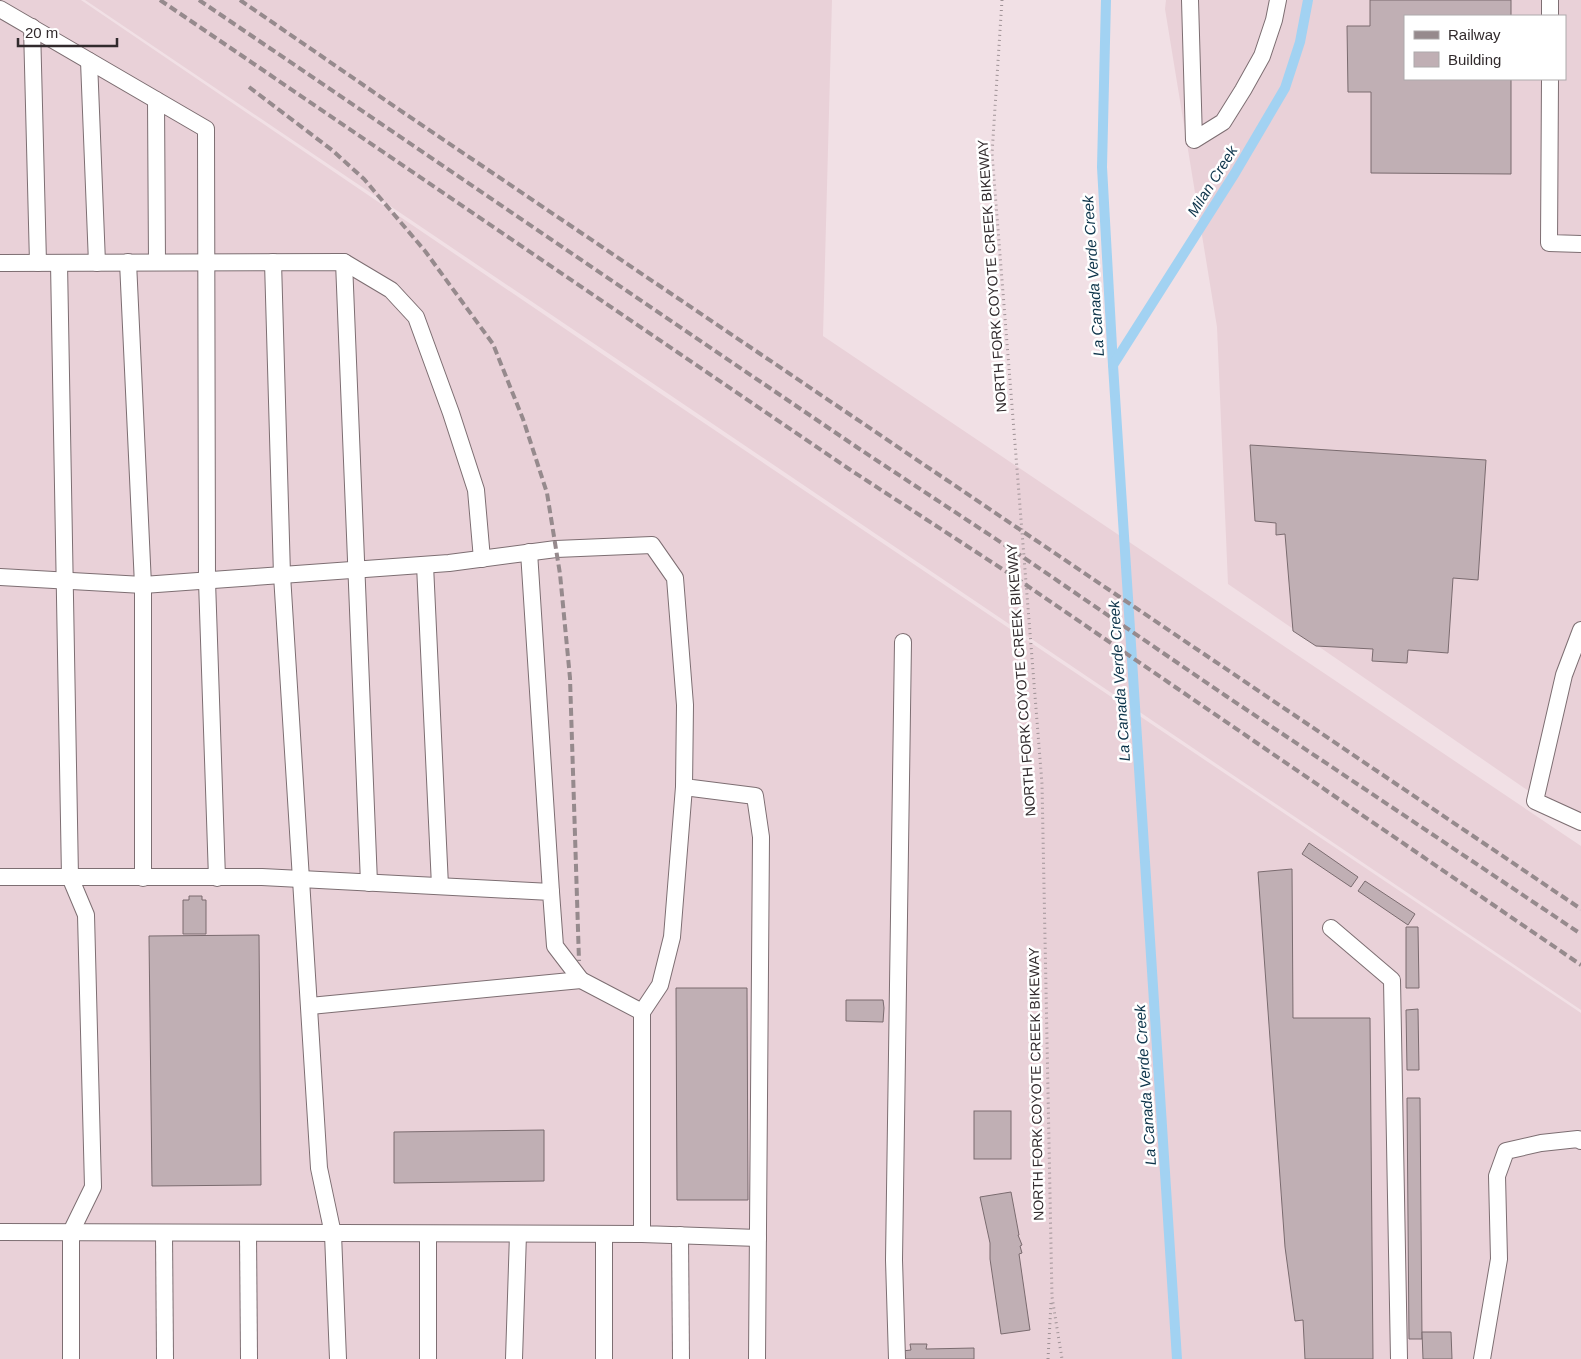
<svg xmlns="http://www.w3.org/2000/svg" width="1581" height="1359" viewBox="0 0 1581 1359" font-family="Helvetica,sans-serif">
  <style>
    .built { fill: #e9d1d8; fill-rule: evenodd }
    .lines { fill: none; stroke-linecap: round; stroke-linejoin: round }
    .stream { stroke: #a2d2f2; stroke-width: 10 }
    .building { fill: #c0afb4; stroke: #7a6b6f }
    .service-casing { stroke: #7d6e72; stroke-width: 18 }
    .path { stroke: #9f9296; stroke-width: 3; stroke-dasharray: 1 4; stroke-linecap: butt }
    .service { stroke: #fff; stroke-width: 16 }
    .rail { stroke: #968a8d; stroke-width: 4; stroke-dasharray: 8 4; stroke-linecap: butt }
    .labels { text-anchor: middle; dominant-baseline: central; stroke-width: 5; stroke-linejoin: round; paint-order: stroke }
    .street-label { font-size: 14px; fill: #312a2c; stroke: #fff }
    .water-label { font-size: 15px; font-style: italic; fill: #0e354b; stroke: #fff }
  </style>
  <rect width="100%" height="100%" fill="#f1e0e5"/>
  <g class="built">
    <path d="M0,0H81L658,392L1581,1013V1359H0Z"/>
    <path d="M85,0H832L823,336L1581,846V1010Z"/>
    <path d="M1166,0H1581V827L1228,584L1217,327L1165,9ZM1405,16H1565V79H1405Z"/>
  </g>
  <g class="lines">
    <g class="stream">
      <path d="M1106,0L1102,167L1113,365L1177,1359"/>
      <path d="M1113,365L1235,173L1285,88L1300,42L1308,0"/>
    </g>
  </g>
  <g class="building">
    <path d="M1370,0H1511V16H1405V79H1511V174L1371,173V92H1348L1347,26H1370Z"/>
    <path d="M1250,445L1486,460L1478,580L1453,578L1448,653L1408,650L1407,663L1372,661L1373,649L1316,646L1293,631L1285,534L1276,535V523L1255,521Z"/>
    <path d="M1309,843L1358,877L1351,887L1302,854Z"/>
    <path d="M1292,869L1293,1018H1370L1373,1359H1305L1303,1320L1295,1321L1285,1247L1258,872Z"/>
    <path d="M1365,881L1415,914L1408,925L1358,891Z"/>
    <path d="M189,896H202V900H206V934H183V900H189Z"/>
    <path d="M1406,927H1418L1419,988H1406Z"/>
    <path d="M259,935L261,1185L152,1186L149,936Z"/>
    <path d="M676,988H747L748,1200H677Z"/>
    <path d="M846,1000H883L884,1008L883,1022L846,1021Z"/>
    <path d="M1418,1009L1419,1070H1407L1406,1010Z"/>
    <path d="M1407,1098H1420L1422,1339H1409Z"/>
    <rect x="974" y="1111" width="37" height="48"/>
    <path d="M544,1130V1181L394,1183V1132Z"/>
    <path d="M1011,1192L1019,1235H1018L1022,1245L1020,1246L1022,1253L1019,1254L1030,1330L1001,1334L990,1259V1243L980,1197Z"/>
    <path d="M1422,1332H1451L1452,1359H1423Z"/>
    <path d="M910,1344H927L926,1349L974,1348V1359H903L902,1351L911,1350Z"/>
  </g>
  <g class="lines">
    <g class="service-casing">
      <g id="service">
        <path d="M1190,0L1194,140L1223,122L1243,90L1262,56L1274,20L1278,0"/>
        <path d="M1550,0V16"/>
        <path d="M0,9L206,129L207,581L217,878"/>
        <path d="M32,27L38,263"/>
        <path d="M89,61L97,263"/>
        <path d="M1550,79L1549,243L1581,244"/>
        <path d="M156,100L157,262"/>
        <path d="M128,262L143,585V878"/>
        <path d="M273,262L282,575L319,1168L333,1234L338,1359"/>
        <path d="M344,262L391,290L416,317L451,413L476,490L482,559"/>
        <path d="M0,263L344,262L369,883"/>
        <path d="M59,263L70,877L86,915L93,1187L71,1232V1359"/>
        <path d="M529,552L551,892"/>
        <path d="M425,565L440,886"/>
        <path d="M0,577L143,585L449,563L556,549L652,545L675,578L685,705L684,787L755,796L761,837L757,1359"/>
        <path d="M1581,630L1564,675L1535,801L1581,822"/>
        <path d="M0,877H262L551,892L555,946L581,980L642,1012V1234L758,1238"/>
        <path d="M1331,928L1392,980L1399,1359"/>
        <path d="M310,1006L581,980"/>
        <path d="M642,1012L660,985L672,937L684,787"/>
        <path d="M0,1232L642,1234"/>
        <path d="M164,1233L165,1359"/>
        <path d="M248,1233L249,1359"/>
        <path d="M428,1234V1359"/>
        <path d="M604,1234V1359"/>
        <path d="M680,1235L681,1359"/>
        <path d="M514,1359L518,1234"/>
        <path d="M897,1359L894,1260L903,642"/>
        <path d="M1482,1359L1499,1259L1497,1176L1506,1151L1541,1143L1578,1139L1581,1141"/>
      </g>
    </g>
    <g class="path">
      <path d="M1002,0L992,154L1042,784L1052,1297L1062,1359"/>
      <path d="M1048,1359L1051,1303"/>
    </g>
    <use href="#service" class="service"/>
    <g class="rail">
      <path d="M160,0L849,469L1016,578L1581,965"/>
      <path d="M199,0L861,450L1014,551L1226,696L1581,934"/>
      <path d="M240,0L404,113L1581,909"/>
      <path d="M249,87L332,150L364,179L425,251L493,344L523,419L547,493L560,574L570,678L579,961"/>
    </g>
  </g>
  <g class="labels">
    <g class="street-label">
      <text transform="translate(992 276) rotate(-94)">NORTH FORK COYOTE CREEK BIKEWAY</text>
      <text transform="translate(1021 680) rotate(-94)">NORTH FORK COYOTE CREEK BIKEWAY</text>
      <text transform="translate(1036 1084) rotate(-91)">NORTH FORK COYOTE CREEK BIKEWAY</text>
    </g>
    <g class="water-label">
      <text transform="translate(1212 181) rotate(-58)">Milan Creek</text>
      <text transform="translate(1093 276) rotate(-94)">La Canada Verde Creek</text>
      <text transform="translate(1119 681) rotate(-94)">La Canada Verde Creek</text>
      <text transform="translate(1145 1085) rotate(-94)">La Canada Verde Creek</text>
    </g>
  </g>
  <rect x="1404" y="15" width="162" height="65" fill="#ffffff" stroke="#adaaab"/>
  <rect x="1414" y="31" width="25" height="8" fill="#968a8d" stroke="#adaaab"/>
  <text x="1448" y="40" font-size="15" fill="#312a2c">Railway</text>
  <rect x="1414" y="52" width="25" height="15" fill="#c0afb4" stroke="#adaaab"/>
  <text x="1448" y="65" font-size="15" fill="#312a2c">Building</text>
  <path d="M18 38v8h99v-8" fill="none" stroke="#312a2c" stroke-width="2.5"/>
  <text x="25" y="38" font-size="15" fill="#312a2c" stroke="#ffffff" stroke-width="4" paint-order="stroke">20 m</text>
</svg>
